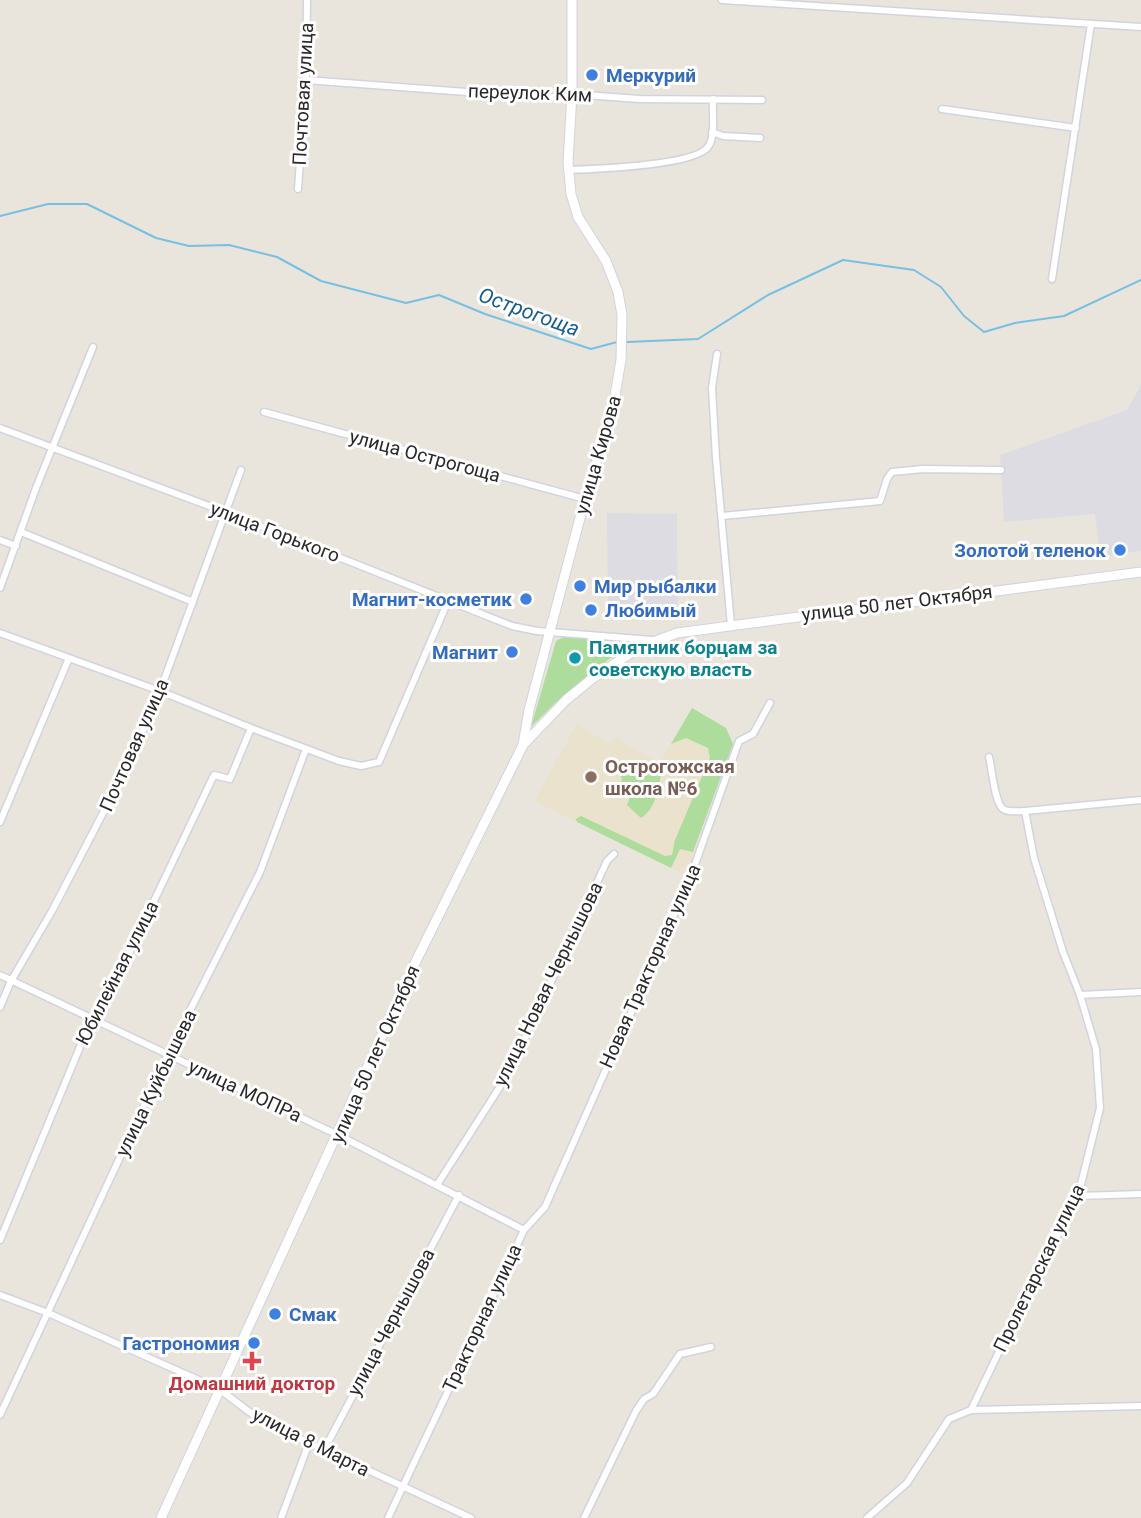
<svg xmlns="http://www.w3.org/2000/svg" width="1141" height="1518" viewBox="0 0 1141 1518" font-family="Roboto,sans-serif">
  <style>
    .industrial { fill: #dedce3 }
    .education { fill: #eae2cc }
    .green { fill: #aedc9d }
    .lines { fill: none; stroke-linecap: round; stroke-linejoin: round }
    .stream { stroke: #77c0e3; stroke-width: 2 }
    .street-casing { stroke: #d1d3e0; stroke-width: 9 }
    .secondary-casing { stroke: #d1d3e0; stroke-width: 11 }
    .street { stroke: #fff; stroke-width: 6 }
    .secondary { stroke: #fff; stroke-width: 9 }
    .shop-dot { fill: #3f7fe0; stroke: #fff; stroke-width: 2.5 }
    .culture-dot { fill: #0f9aa8; stroke: #fff; stroke-width: 2.5 }
    .education-dot { fill: #8d6e63; stroke: #fff; stroke-width: 2.5 }
    .health-dot { fill: #e0444e; stroke: #fff; stroke-width: 2.5 }
    .labels { text-anchor: middle; dominant-baseline: central; stroke-width: 6; stroke-linejoin: round; paint-order: stroke }
    .shop-label { font-size: 19px; font-weight: bold; fill: #366cbe; stroke: #fff; text-anchor: start }
    .street-label { font-size: 19px; fill: #292929; stroke: #fff }
    .culture-label { font-size: 19px; font-weight: bold; fill: #0d838f; stroke: #fff; text-anchor: start }
    .education-label { font-size: 19px; font-weight: bold; fill: #785e54; stroke: #fff; text-anchor: start }
    .health-label { font-size: 19px; font-weight: bold; fill: #be3a42; stroke: #fff }
    .water-label { font-size: 21px; font-style: italic; fill: #195e8d; stroke: #fff }
  </style>
  <rect width="100%" height="100%" fill="#eae5dc"/>
  <g class="industrial">
    <path d="M1141,384V551L1100,556L1095,514L1004,522L1000,455L1127,410Z"/>
    <path d="M607,513L677,514L678,608L608,616Z"/>
  </g>
  <path class="education" d="M692,708L726,728L733,744L685,875L534,801L577,724L609,744L616,737L659,764Z"/>
  <g class="green">
    <path d="M564,637L617,642L619,651L554,704L531,727L556,641Z"/>
    <path d="M692,708L726,728L733,744L693,852L680,849L671,868L577,822L576,819L581,816L665,856L672,855L675,840L710,758L708,748L686,738L671,744Z"/>
    <path d="M623,761H646L662,770C658,787 657,808 641,818L627,805L630,797L616,790L622,780L620,772Z"/>
  </g>
  <g class="lines">
    <g class="stream">
      <path d="M0,216L48,204H87L156,238L189,246L229,245L277,257L321,281L406,303L439,295L485,314L591,349L617,342"/>
      <path d="M627,342L698,339L768,295L843,260L914,270L941,287L964,316L984,332L1015,323L1064,316L1141,280"/>
    </g>
    <g class="street-casing">
      <g id="street">
        <path d="M722,0L1141,27"/>
        <path d="M306,80L547,98L572,94L639,99L762,100"/>
        <path d="M942,109L1076,128"/>
        <path d="M712,132L723,136L760,138"/>
        <path d="M569,170C593,169 694,166 708,147C716,137 712,112 713,99"/>
        <path d="M298,189L306,80L307,0"/>
        <path d="M1052,279L1091,24"/>
        <path d="M717,354L712,388L716,458L731,625"/>
        <path d="M264,412L585,499"/>
        <path d="M0,428L225,512L512,626L537,631L652,640"/>
        <path d="M722,516L880,501L887,479L892,472L923,469L1001,470"/>
        <path d="M21,532L193,602"/>
        <path d="M0,540L16,546"/>
        <path d="M0,588L36,488L93,347"/>
        <path d="M0,633L160,691L251,728L339,761L361,766L379,762L448,601"/>
        <path d="M989,757C992,769 994,799 1002,808C1007,813 1018,811 1025,811"/>
        <path d="M0,822L69,658"/>
        <path d="M0,975L338,1135L524,1230L388,1518"/>
        <path d="M1080,995L1141,992"/>
        <path d="M0,1007L11,981L52,911L128,765L160,691L241,470"/>
        <path d="M437,1185L508,1074L607,861L614,854"/>
        <path d="M1078,1196L1141,1194"/>
        <path d="M524,1230L545,1207L688,884L739,741L753,734L770,703"/>
        <path d="M0,1240L87,1030L103,1008L214,775L230,779L251,728"/>
        <path d="M0,1295L48,1313L219,1389L260,1420L471,1518"/>
        <path d="M971,1410L1141,1406"/>
        <path d="M0,1415L168,1054L260,872L306,749"/>
        <path d="M324,1450L459,1195"/>
        <path d="M281,1518L309,1443"/>
        <path d="M584,1518L636,1411L644,1399L653,1394L680,1354L711,1347"/>
        <path d="M867,1518L907,1483L949,1419L971,1410L1017,1314L1078,1196L1100,1108L1096,1049L1080,995L1063,952L1034,858L1025,811L1141,800"/>
      </g>
    </g>
    <g class="secondary-casing">
      <g id="secondary">
        <path d="M523,745L529,710L585,499L613,407L621,360L622,315L618,292L606,261L578,217L571,194L568,162L572,94V0"/>
        <path d="M161,1518L417,959L523,745L566,700L593,678L640,647L677,633L1141,572"/>
      </g>
    </g>
    <use href="#street" class="street"/>
    <use href="#secondary" class="secondary"/>
  </g>
  <g class="shop-dot">
    <circle cx="592" cy="75" r="7"/>
    <circle cx="1120" cy="550" r="7"/>
    <circle cx="580" cy="586" r="7"/>
    <circle cx="526" cy="599" r="7"/>
    <circle cx="591" cy="610" r="7"/>
    <circle cx="512" cy="652" r="7"/>
    <circle cx="275" cy="1314" r="7"/>
    <circle cx="254" cy="1343" r="7"/>
  </g>
  <circle class="culture-dot" cx="575" cy="658" r="7"/>
  <circle class="education-dot" cx="591" cy="777" r="7"/>
  <path class="health-dot" d="M248.5 1350.5h7v7h7v7h-7v7h-7v-7h-7v-7h7z"/>
  <g class="labels">
    <g class="shop-label">
      <text x="606" y="75">Меркурий</text>
      <text x="1106" y="550" text-anchor="end">Золотой теленок</text>
      <text x="594" y="586">Мир рыбалки</text>
      <text x="512" y="599" text-anchor="end">Магнит-косметик</text>
      <text x="605" y="610">Любимый</text>
      <text x="498" y="652" text-anchor="end">Магнит</text>
      <text x="289" y="1314">Смак</text>
      <text x="240" y="1343" text-anchor="end">Гастрономия</text>
    </g>
    <g class="street-label">
      <text transform="translate(530 93) rotate(2)">переулок Ким</text>
      <text transform="translate(303 94) rotate(-87)">Почтовая улица</text>
      <text transform="translate(598 455) rotate(-74)">улица Кирова</text>
      <text transform="translate(425 456) rotate(15)">улица Острогоща</text>
      <text transform="translate(275 532) rotate(21)">улица Горького</text>
      <text transform="translate(897 603) rotate(-7)">улица 50 лет Октября</text>
      <text transform="translate(134 745) rotate(-66)">Почтовая улица</text>
      <text transform="translate(650 966) rotate(-66)">Новая Тракторная улица</text>
      <text transform="translate(117 973) rotate(-63)">Юбилейная улица</text>
      <text transform="translate(548 984) rotate(-64)">улица Новая Чернышова</text>
      <text transform="translate(375 1054) rotate(-66)">улица 50 лет Октября</text>
      <text transform="translate(156 1083) rotate(-64)">улица Куйбышева</text>
      <text transform="translate(245 1091) rotate(25)">улица МОПРа</text>
      <text transform="translate(1039 1268) rotate(-64)">Пролетарская улица</text>
      <text transform="translate(482 1318) rotate(-65)">Тракторная улица</text>
      <text transform="translate(391 1322) rotate(-62)">улица Чернышова</text>
      <text transform="translate(311 1442) rotate(27)">улица 8 Марта</text>
    </g>
    <g class="culture-label">
      <text x="589" y="647">Памятник борцам за<tspan x="589" dy="22">советскую власть</tspan></text>
    </g>
    <g class="education-label">
      <text x="605" y="766">Острогожская<tspan x="605" dy="22">школа №6</tspan></text>
    </g>
    <g class="health-label">
      <text x="252" y="1383">Домашний доктор</text>
    </g>
    <g class="water-label">
      <text transform="translate(529 312) rotate(20)">Острогоща</text>
    </g>
  </g>
</svg>
